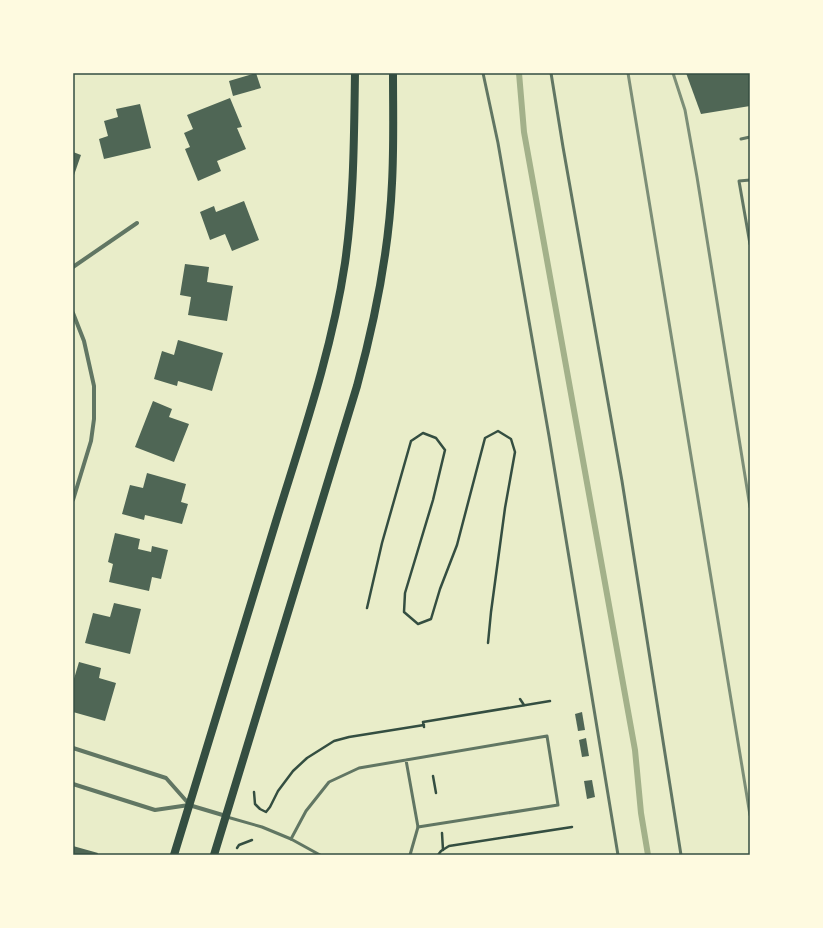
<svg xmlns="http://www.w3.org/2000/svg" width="823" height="928" viewBox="0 0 823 928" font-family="'Open Sans',sans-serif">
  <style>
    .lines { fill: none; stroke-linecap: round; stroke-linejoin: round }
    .stream { stroke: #a3b18a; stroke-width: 6 }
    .building { fill: #4f6655 }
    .path { stroke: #344e41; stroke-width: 2.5 }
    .service { stroke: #617663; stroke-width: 3 }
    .minor { stroke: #617663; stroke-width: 4 }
    .secondary { stroke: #344e41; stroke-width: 8 }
    .rail { stroke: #7c8e77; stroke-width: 3 }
    .neatline { fill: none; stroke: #344e41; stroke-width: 1.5 }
  </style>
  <rect width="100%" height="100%" fill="#e9edc9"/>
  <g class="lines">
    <path class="stream" d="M519,73L524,132L635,750L641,813L648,855"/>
  </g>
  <g class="building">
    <path d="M256,73L261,88L233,96L229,81Z"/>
    <path d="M686,73H750V106L701,114Z"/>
    <path d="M230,98L242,127L237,128L246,149L217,161L221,171L198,181L185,149L190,147L184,133L193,129L187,115Z"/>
    <path d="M140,104L151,148L104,159L99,139L108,136L104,121L118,117L116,109Z"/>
    <path d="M73,152L81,155L73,178Z"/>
    <path d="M244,201L259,240L232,251L225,234L210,240L200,212L214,206L216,212Z"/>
    <path d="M185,264L209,267L207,282L233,286L227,321L188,315L191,297L180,295Z"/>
    <path d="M178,340L223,353L212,391L178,381L177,386L154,379L162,351L174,355Z"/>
    <path d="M153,401L172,409L169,417L189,424L174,462L135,447Z"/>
    <path d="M147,473L186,484L181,502L188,504L182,524L145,515L144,520L122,514L130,485L143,488Z"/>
    <path d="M115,533L140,539L138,549L151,552L152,546L168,550L161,579L152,577L149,591L109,582L113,564L108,562Z"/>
    <path d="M114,603L141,609L130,654L85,643L93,613L110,617Z"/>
    <path d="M79,662L101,668L99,678L116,683L105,721L73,712V682Z"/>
    <path d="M582,712L585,730L578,731L575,714Z"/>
    <path d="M586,738L589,756L582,757L579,740Z"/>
    <path d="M592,780L595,797L587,799L584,781Z"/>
    <path d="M73,846L98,853L97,855H73Z"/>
  </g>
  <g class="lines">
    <g class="path">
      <path d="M367,608L382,543L411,441L423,433L436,438L445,450L433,500L405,593L404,612L418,624L431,619L440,589L457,545L485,438L498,431L511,439L515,452L505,508L491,612L488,643"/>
      <path d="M520,699L524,705"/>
      <path d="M424,727L423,722L550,701"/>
      <path d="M433,776L436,793"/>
      <path d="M254,792L255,804L260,809L266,812L270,807L278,791L293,771L307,758L334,741L349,737L424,725"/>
      <path d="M442,833L443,850"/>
      <path d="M237,848L239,845L252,840"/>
      <path d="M438,855L441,851L449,846L572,827"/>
    </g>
    <g class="service">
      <path d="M483,73L498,143L549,436L618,855"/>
      <path d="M551,73L563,147L622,481L681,855"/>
      <path d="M741,139L750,137"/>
      <path d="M750,180L739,181L750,244"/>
      <path d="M227,817L262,827L291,839L306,811L329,782L359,768L547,736L558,805L418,827L406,760"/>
      <path d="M291,839L320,855"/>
      <path d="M410,855L418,827"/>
    </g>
    <g class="minor">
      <path d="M73,267L137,223"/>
      <path d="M73,313L84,341L94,386V419L91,441L73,500"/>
      <path d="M73,748L166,778L189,804"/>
      <path d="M73,784L155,810L189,805L226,816"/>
    </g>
    <g class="secondary">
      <path d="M174,855C208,743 243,630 277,518C303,434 332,350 345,263C354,200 354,137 355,73"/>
      <path d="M214,855L357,386C375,320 389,252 392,183C394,146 393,110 393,73"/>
    </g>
    <g class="rail">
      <path d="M628,73L750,815"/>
      <path d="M673,73L685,110L697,177L750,507"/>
    </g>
  </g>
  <rect width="823" height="928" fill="none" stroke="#fefae0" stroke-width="148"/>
  <rect x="74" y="74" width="675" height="780" class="neatline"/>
</svg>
